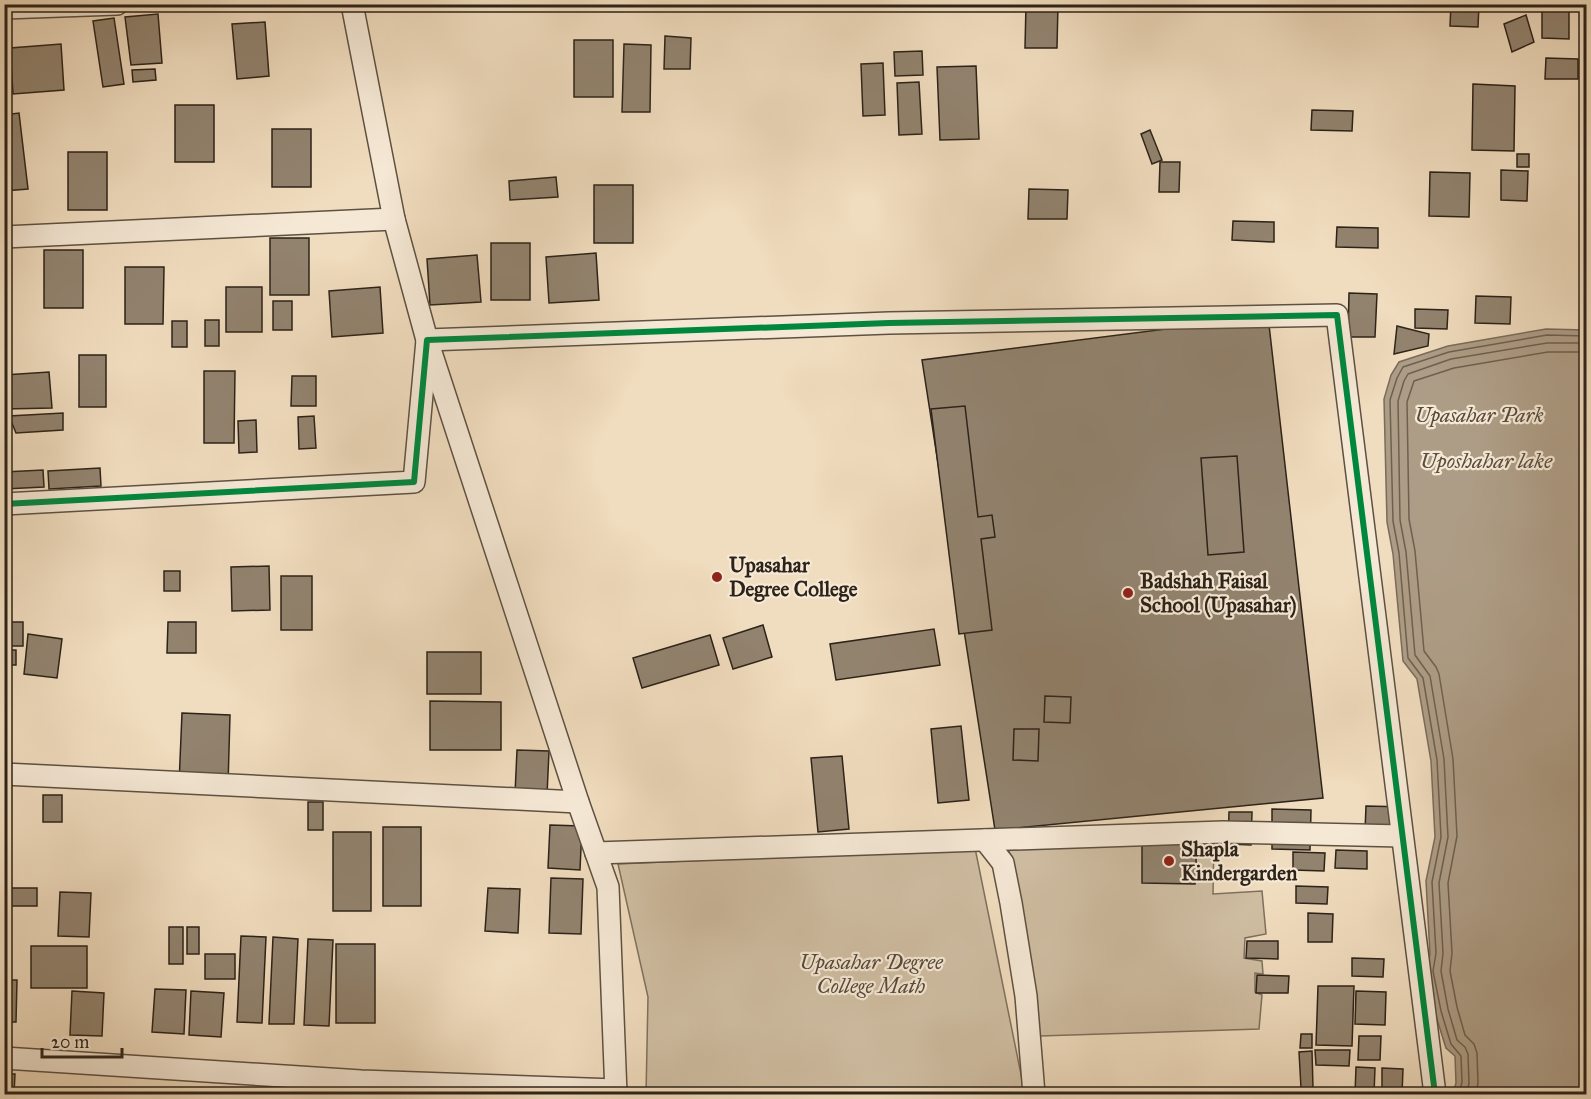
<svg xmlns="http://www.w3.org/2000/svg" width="1591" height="1099" viewBox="0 0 1591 1099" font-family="'IM FELL Great Primer',serif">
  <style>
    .green { fill: #cfbda2; stroke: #7e705e; stroke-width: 1.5 }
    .water { fill: #ae9d86; stroke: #7a6c5a; stroke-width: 1.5 }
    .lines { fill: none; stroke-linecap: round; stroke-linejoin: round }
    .shore { stroke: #6e6050; stroke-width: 1.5 }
    .building { fill: #92836f; stroke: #2d2319; stroke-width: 1.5 }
    .street-casing { stroke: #5e5142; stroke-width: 24 }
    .street { stroke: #f5e8d5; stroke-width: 21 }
    .cycleway-casing { stroke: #f5e8d5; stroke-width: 10 }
    .cycleway { stroke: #00873e; stroke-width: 6 }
    .poi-dot { fill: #8f2418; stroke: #f5e8d5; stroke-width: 2 }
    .labels { text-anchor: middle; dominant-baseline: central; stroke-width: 4.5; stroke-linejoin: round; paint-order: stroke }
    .park-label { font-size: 21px; font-style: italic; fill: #564a3b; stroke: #f5e8d5 }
    .poi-label { font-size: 21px; font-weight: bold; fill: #2d2319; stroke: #f5e8d5; text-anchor: start }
    .water-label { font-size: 22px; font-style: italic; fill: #5a4e3f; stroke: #f5e8d5 }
  </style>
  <rect width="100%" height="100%" fill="#f0dcbe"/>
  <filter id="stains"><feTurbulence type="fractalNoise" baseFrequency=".00333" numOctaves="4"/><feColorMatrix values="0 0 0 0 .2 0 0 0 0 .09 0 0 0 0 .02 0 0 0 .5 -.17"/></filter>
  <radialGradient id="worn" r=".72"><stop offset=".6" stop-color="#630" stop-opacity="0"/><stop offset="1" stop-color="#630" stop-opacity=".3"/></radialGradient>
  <g class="green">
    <path d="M1214,836L1213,894L1262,891L1266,934L1245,938L1244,958L1262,961L1263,974L1255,973V992L1262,995L1259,1029L1040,1036L1009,850Z"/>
    <path d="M975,848L1025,1094H646L648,997L618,864Z"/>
  </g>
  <path class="water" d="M1546,329L1586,330V1094H1453L1456,1083L1455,1056L1446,1048L1435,1013L1427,971L1430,954L1426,881L1435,837L1431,761L1417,679L1403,661L1393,554L1387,522L1384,399L1391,375L1399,362L1448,346Z"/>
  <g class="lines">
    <g class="shore">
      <path d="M1459,1094L1462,1082L1461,1056L1451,1044L1441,1011L1433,971L1436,953L1432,882L1441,837L1437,760L1423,678L1408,658L1399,553L1393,521L1390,400L1397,378L1403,367L1449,352L1547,335L1586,336"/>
      <path d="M1467,1094L1469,1083L1468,1054L1465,1047L1457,1040L1448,1009L1441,971L1443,953L1439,883L1448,837L1444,759L1430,676L1415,655L1406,552L1400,520L1398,401L1404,381L1408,374L1451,359L1547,343H1586"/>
      <path d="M1476,1094L1478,1083L1477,1053L1474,1044L1465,1035L1457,1007L1450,971L1452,953L1448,883L1457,836L1453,759L1439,674L1436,667L1424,651L1415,551L1409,519L1407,402L1414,381L1454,368L1548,352H1586"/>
    </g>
  </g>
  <g class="building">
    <path d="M1026,4H1058L1057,48H1025Z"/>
    <path d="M1451,4H1479L1478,27L1450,26Z"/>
    <path d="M1484,4H1516V10L1484,9Z"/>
    <path d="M1542,4L1569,5V39L1542,38Z"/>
    <path d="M158,14L162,63L131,65L125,17Z"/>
    <path d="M1526,15L1534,42L1512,52L1504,24Z"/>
    <path d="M114,18L124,84L103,87L93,21Z"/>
    <path d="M265,22L269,76L237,79L232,24Z"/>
    <path d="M665,36L691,38L690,69H664Z"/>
    <rect x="574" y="40" width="39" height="57"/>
    <path d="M61,44L64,90L13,94L10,48Z"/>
    <path d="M624,44L651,45L650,112H622Z"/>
    <path d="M922,51L923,75L895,76L894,52Z"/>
    <path d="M1546,58L1578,59V79H1545Z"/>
    <path d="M883,63L885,115L863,116L861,64Z"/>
    <path d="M976,66L979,139L940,140L937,67Z"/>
    <path d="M155,69L156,80L133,82L132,70Z"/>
    <path d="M919,82L922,134L899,135L897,83Z"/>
    <path d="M1473,84L1515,86L1514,151L1472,150Z"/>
    <rect x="175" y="105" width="39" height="57"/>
    <path d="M1312,110L1353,111L1352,131L1311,130Z"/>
    <path d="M19,113L28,189L4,191V115Z"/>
    <rect x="272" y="129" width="39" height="58"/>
    <path d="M1150,130L1162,160L1152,164L1141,134Z"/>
    <rect x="68" y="152" width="39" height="58"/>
    <rect x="1517" y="154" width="12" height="13"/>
    <path d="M1160,162H1180L1179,192H1159Z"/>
    <path d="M1501,170L1528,171L1527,201L1501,200Z"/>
    <path d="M1430,172L1470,173L1469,217L1429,216Z"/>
    <path d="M556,177L558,197L510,200L509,181Z"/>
    <rect x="594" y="185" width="39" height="58"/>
    <path d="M1029,189L1068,190L1067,219H1028Z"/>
    <path d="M1233,221L1274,222V242L1232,240Z"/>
    <path d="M1337,227L1378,228V248L1336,247Z"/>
    <rect x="270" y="238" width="39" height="57"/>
    <rect x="491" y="243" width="39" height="57"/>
    <rect x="44" y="250" width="39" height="58"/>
    <path d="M596,253L599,300L549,303L546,257Z"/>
    <path d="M477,255L481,302L430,305L427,259Z"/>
    <path d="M125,267H164L163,324H125Z"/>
    <rect x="226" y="287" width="36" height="45"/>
    <path d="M380,287L383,333L332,337L329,291Z"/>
    <path d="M1349,293L1377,294L1375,337H1348Z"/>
    <path d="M1476,296L1511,297L1510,324L1475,323Z"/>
    <rect x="273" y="301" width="19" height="29"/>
    <path d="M1415,309L1448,310L1447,329L1415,328Z"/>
    <path d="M1268,316L1323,798L995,830L922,360Z"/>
    <rect x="205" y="320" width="14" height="26"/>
    <rect x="172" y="321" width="15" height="26"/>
    <path d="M1397,326L1429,334L1428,346L1394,354Z"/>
    <rect x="79" y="355" width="27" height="52"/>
    <path d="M204,371H235L234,443H204Z"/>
    <path d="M49,372L52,408L4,409V375Z"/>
    <path d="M292,376H316V406H291Z"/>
    <path d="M965,406L978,517L992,515L995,537L981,539L992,630L959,634L931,409Z"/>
    <path d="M63,413V430L16,433L9,416Z"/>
    <path d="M314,416L316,448L299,449L298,417Z"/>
    <path d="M256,420L257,452L239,453L238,421Z"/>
    <path d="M1237,456L1244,552L1208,555L1201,458Z"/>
    <path d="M100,468L101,486L49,489L48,471Z"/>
    <path d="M43,470L44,487L4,489V472Z"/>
    <path d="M269,566L270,610L232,611L231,567Z"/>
    <rect x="164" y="571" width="16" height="20"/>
    <rect x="281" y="576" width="31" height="54"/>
    <rect x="4" y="622" width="19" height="24"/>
    <path d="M168,622H196V653H167Z"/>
    <path d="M763,625L772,657L733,669L723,638Z"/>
    <path d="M934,629L940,665L836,680L830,644Z"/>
    <path d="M28,634L62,639L57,678L24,674Z"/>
    <path d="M710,635L719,665L642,688L633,658Z"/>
    <rect x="4" y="650" width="12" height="15"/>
    <rect x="427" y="652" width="54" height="42"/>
    <path d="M1045,696L1071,697L1070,723L1044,722Z"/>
    <path d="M430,701L501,702V750H430Z"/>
    <path d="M182,713L230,715L228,785L179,784Z"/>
    <path d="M961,726L969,800L938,803L931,729Z"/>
    <path d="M1014,729H1039L1038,761L1013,760Z"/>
    <path d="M517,750L549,751L547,795L515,794Z"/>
    <path d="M842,756L849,829L818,832L811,758Z"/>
    <rect x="43" y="795" width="19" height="27"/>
    <rect x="308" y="802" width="15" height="28"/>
    <path d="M1366,806L1406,807V832L1365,831Z"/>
    <path d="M1272,809L1311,810L1310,850L1272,849Z"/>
    <path d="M1229,812H1252L1251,845L1228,844Z"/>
    <path d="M550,825L582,826L580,870L548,868Z"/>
    <rect x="383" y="827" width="38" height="79"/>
    <rect x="333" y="832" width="38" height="79"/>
    <path d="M1142,839L1197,840L1195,884L1142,883Z"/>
    <path d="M1336,850L1367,851V869L1335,868Z"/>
    <path d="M1293,852L1325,853L1324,871L1293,870Z"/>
    <path d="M551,878L583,879L581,934L549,933Z"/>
    <path d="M1296,886L1328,887L1327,904L1296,903Z"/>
    <rect x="4" y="888" width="33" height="18"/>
    <path d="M488,888L520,889L518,933L485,931Z"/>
    <path d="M60,892L91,893L89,937L58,936Z"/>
    <path d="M1308,913L1333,914L1332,942H1308Z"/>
    <rect x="169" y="927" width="14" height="37"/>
    <rect x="187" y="927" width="12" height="27"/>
    <path d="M241,936L266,937L262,1023L237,1022Z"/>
    <path d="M273,937L298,939L294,1024H269Z"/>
    <path d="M308,939L333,940L329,1026L304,1025Z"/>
    <path d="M1247,941H1278V959L1246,958Z"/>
    <rect x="336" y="944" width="39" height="79"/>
    <rect x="31" y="946" width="56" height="42"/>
    <rect x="205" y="954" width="30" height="25"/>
    <path d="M1352,958L1384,959L1383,977L1352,976Z"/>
    <path d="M1257,975L1289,976L1288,993H1256Z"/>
    <path d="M4,980H17L16,1022H4Z"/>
    <path d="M1318,986H1354L1352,1046L1316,1045Z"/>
    <path d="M155,989L186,990L184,1034L152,1032Z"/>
    <path d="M72,991L104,993L102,1036L70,1035Z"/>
    <path d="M191,991L224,993L221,1037L189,1035Z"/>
    <path d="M1356,991L1386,992L1385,1025L1355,1024Z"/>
    <path d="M1301,1034H1312V1048H1300Z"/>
    <path d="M1359,1036H1381L1380,1060H1358Z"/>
    <path d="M1315,1050H1350L1349,1066L1316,1065Z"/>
    <path d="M1312,1051L1313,1088H1301L1299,1052Z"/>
    <path d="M1356,1067L1375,1068L1374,1094H1355Z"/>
    <path d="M1382,1068L1403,1069L1402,1094H1382Z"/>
    <path d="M4,1074H15L14,1094H4Z"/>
    <rect x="274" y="1090" width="33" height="4"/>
    <rect x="161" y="1091" width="56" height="3"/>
  </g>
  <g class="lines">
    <g class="street-casing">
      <g id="street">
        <path d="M352,4L394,219L427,340L578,802L608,887L616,1094"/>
        <path d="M4,8L117,4"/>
        <path d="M4,237L394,219"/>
        <path d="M4,504L414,482L427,340L889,323L1337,315L1435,1094"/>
        <path d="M4,774L578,802"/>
        <path d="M985,840L1003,863L1011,903L1026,996L1034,1094"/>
        <path d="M596,853L1223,832L1402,836"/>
        <path d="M4,1058L361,1081L616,1090"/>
      </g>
    </g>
    <use href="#street" class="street"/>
    <g class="cycleway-casing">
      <path id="cycleway" d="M4,504L414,482L427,340L889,323L1337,315L1435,1094"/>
    </g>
    <use href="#cycleway" class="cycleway"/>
  </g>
  <g class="poi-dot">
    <circle cx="717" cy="577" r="6"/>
    <circle cx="1128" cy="593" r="6"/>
    <circle cx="1169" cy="861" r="6"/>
  </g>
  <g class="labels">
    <g class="park-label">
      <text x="1479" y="415">Upasahar Park</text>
      <text x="871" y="962">Upasahar Degree<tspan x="871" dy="24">College Math</tspan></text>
    </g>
    <g class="poi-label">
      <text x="729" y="565">Upasahar<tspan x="729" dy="24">Degree College</tspan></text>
      <text x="1140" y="581">Badshah Faisal<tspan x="1140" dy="24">School (Upasahar)</tspan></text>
      <text x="1181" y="849">Shapla<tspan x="1181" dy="24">Kindergarden</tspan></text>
    </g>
    <g class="water-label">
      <text x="1486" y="460">Uposhahar lake</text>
    </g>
  </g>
  <rect width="1591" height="1099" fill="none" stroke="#f0dcbe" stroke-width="24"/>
  <rect x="6" y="6" width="1579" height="1087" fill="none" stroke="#2d2319" stroke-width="3"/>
  <rect x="12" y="12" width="1567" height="1075" fill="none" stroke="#2d2319" stroke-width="1.5"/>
  <path d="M42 1048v9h80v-9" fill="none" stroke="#2d2319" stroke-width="3"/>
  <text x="51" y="1048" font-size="18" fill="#2d2319" stroke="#f5e8d5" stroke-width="4.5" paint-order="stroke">20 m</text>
  <rect width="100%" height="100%" filter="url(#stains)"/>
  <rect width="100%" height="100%" fill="url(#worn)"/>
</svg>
